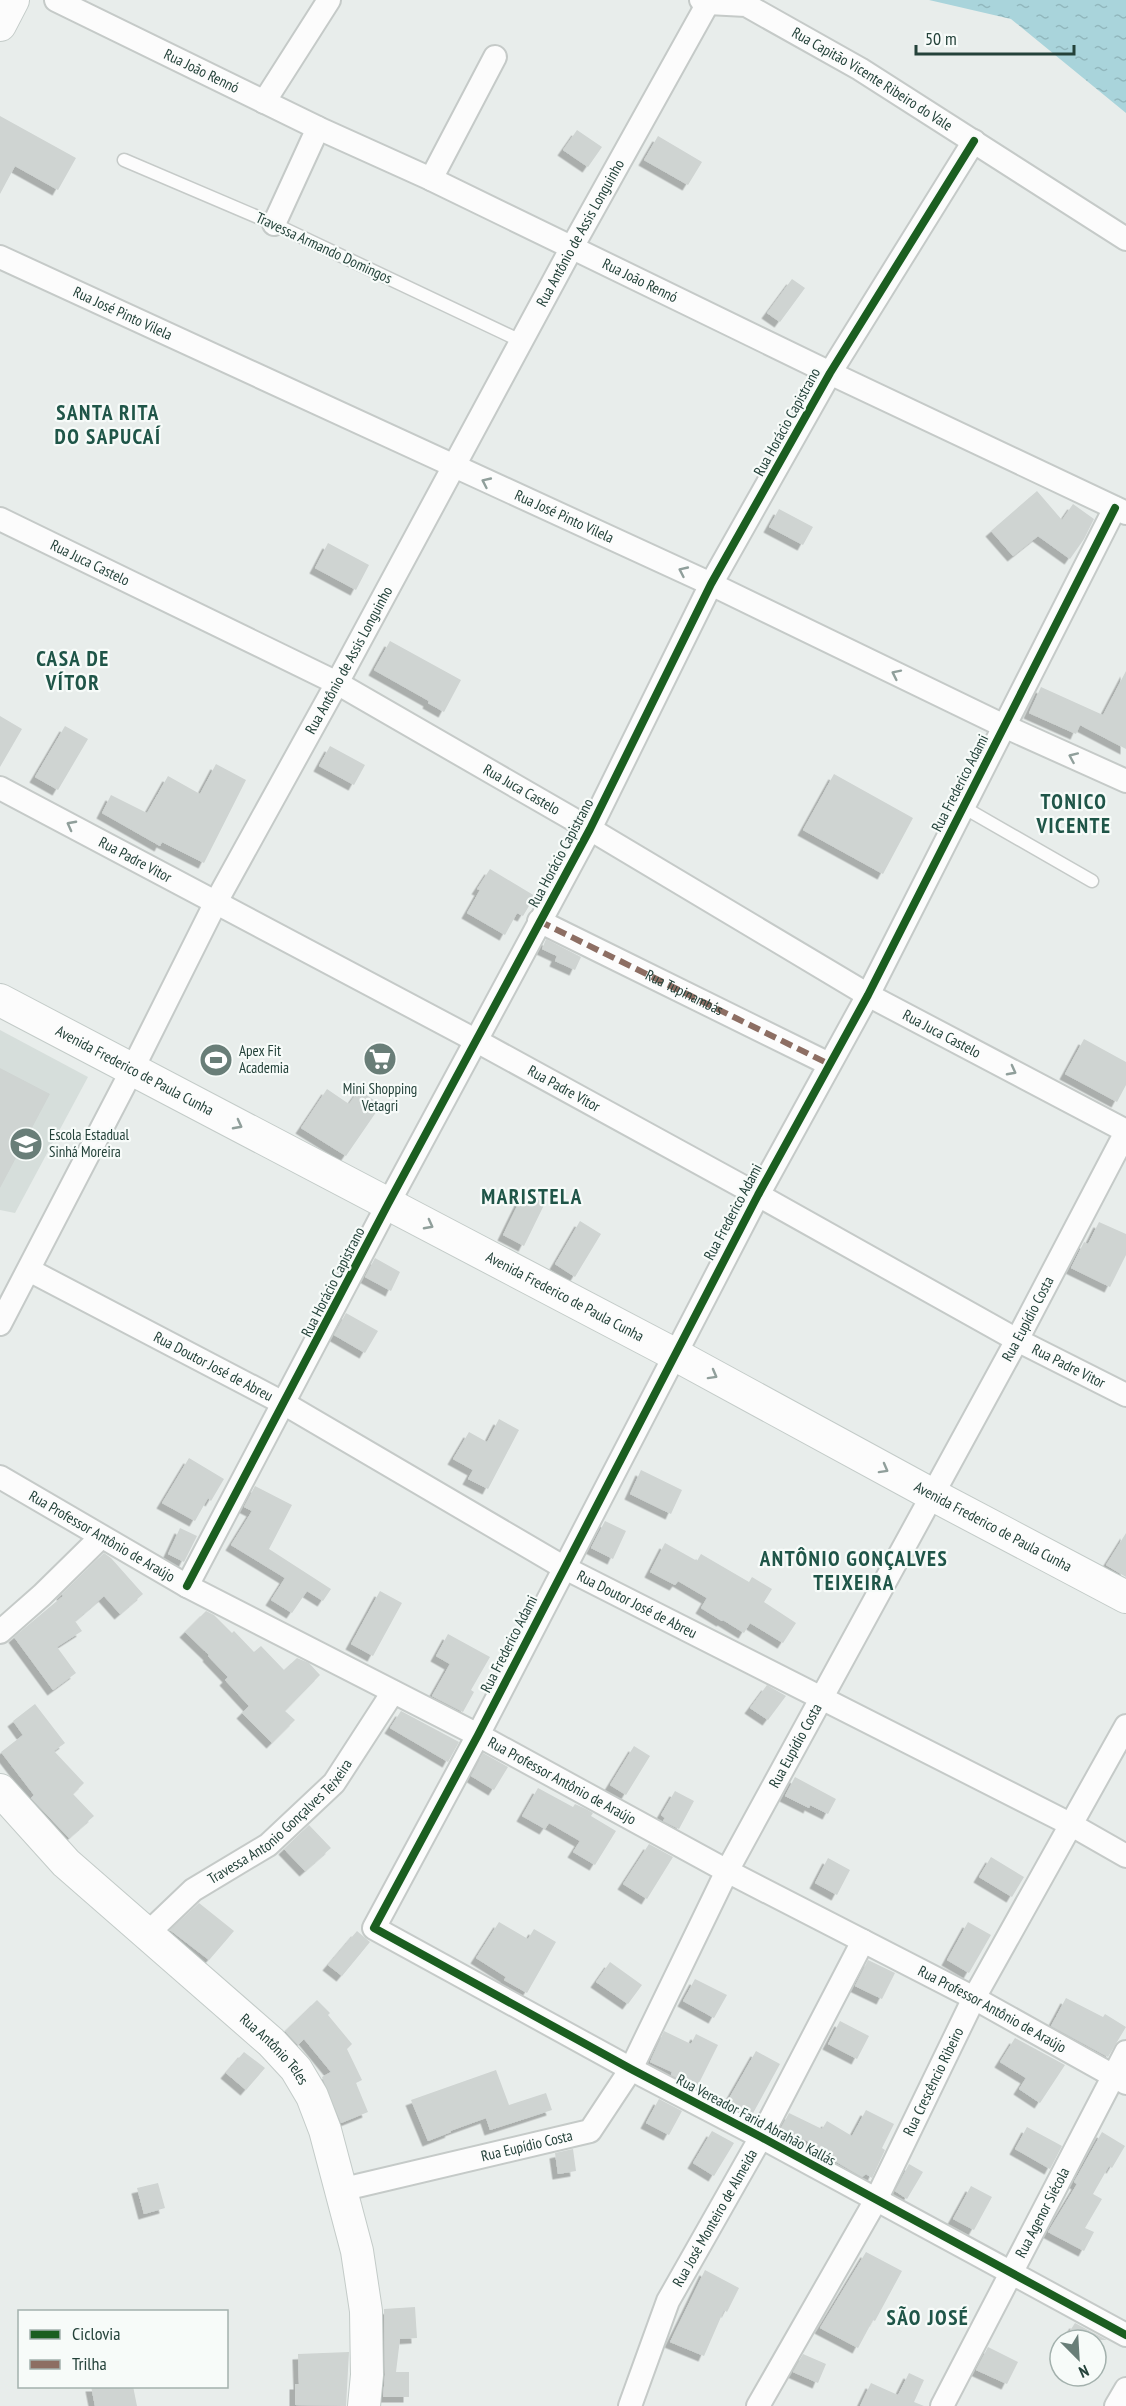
<svg xmlns="http://www.w3.org/2000/svg" width="1126" height="2406" font-family="'PT Sans Narrow',sans-serif">
<defs>
<pattern id="water-ripples" width="26" height="14" patternUnits="userSpaceOnUse" patternTransform="scale(1.5)"><rect width="26" height="14" fill="#a9d4db"/><path d="M2 4q2-2 4 0t4 0M15 11q2-2 4 0t4 0" fill="none" stroke="#91b7bd"/></pattern>
<filter id="shadow"><feDropShadow dx="-5.5" dy="5.5" stdDeviation="0" flood-color="#0004"/></filter>
</defs>
<rect width="100%" height="100%" fill="#e8edeb"/>
<!-- built -->
<path fill="#d6dedb" d="M0 1030 88 1077 15 1213 0 1210Z"/>
<!-- water -->
<path fill="url(#water-ripples)" d="M929 0H1126V113L1011 19Z"/>
<!-- building -->
<path fill="#cfd4d2" filter="url(#shadow)" d="M0 116 76 158 58 190 15 166 0 194Z
M577 130 602 147 588 167 563 150Z
M658 136 702 162 688 185 644 160Z
M792 279 805 288 780 322 767 313Z
M1037 491 1062 520 1073 504 1094 519 1084 539 1070 559 1038 536 1013 556 991 531Z
M779 509 813 527 803 545 769 527Z
M328 543 369 565 356 590 315 568Z
M390 641 461 680 444 712 428 703 429 701 374 670Z
M1126 671V749L1080 725 1076 734 1029 713 1041 687 1103 715Z
M0 716 22 729 0 767Z
M65 726 88 739 58 790 35 777Z
M330 746 365 765 354 785 319 766Z
M216 764 246 780 204 863 162 842 160 846 102 813 111 795 147 813 168 776 200 794Z
M834 774 913 818 883 874 803 830Z
M490 869 535 896 523 916 517 913 505 935 467 913 480 890 477 889Z
M546 939 581 957 575 970 555 961 557 956 542 949Z
M1084 1039 1126 1062V1085L1117 1102 1065 1074Z
M0 1068 50 1094 0 1188Z
M327 1089 349 1104 359 1090 381 1105 346 1156 301 1128Z
M524 1192 545 1203 524 1246 503 1235Z
M580 1221 601 1234 575 1277 555 1264Z
M1099 1222 1126 1234V1255L1110 1287 1071 1268 1084 1242 1088 1244Z
M375 1258 400 1272 391 1291 365 1277Z
M346 1313 378 1331 365 1353 334 1335Z
M499 1419 519 1430 488 1489 468 1479 473 1470 453 1459 469 1432 487 1442Z
M189 1458 224 1479 211 1501 208 1498 195 1521 162 1503Z
M641 1470 682 1490 671 1514 630 1494Z
M255 1486 292 1505 269 1549 331 1589 323 1601 307 1591 292 1613 271 1600 285 1578 231 1545 252 1511 244 1507Z
M605 1521 626 1531 613 1559 591 1548Z
M180 1528 197 1536 184 1562 168 1554Z
M1126 1533V1577L1106 1565Z
M665 1543 697 1561 701 1554 749 1582 752 1577 772 1589 764 1602 796 1623 783 1643 750 1623 744 1633 723 1620 722 1621 701 1608 707 1598 678 1581 675 1585 650 1572Z
M104 1553 111 1558 143 1594 120 1614 104 1596 75 1621 82 1631 57 1647 76 1673 53 1690 14 1637 63 1596 62 1594Z
M380 1591 402 1603 373 1656 351 1644Z
M206 1611 214 1615 232 1633 234 1631 254 1652 261 1646 284 1670 297 1658 309 1663 320 1675 285 1711 295 1720 272 1743 242 1713 249 1706 225 1680 228 1677 208 1656 209 1655 185 1632Z
M448 1634 490 1657 471 1690 474 1692 463 1712 432 1696 450 1664 436 1656Z
M767 1685 786 1696 768 1720 750 1708Z
M35 1704 65 1743 54 1751 84 1783 73 1794 94 1816 69 1838 31 1798 34 1795 1 1752 23 1735 13 1721Z
M401 1711 459 1742 448 1762 390 1728Z
M634 1746 650 1756 626 1795 610 1785Z
M483 1753 508 1767 494 1790 471 1776Z
M795 1777 836 1799 828 1814 810 1805 809 1808 785 1796Z
M538 1788 573 1807 575 1804 586 1809 593 1813 591 1816 616 1831 595 1865 573 1852 580 1841 549 1823 545 1829 522 1816Z
M675 1791 694 1801 679 1829 663 1821 665 1818 661 1815Z
M309 1825 331 1848 305 1871 284 1849Z
M649 1844 673 1857 647 1899 623 1884Z
M991 1857 1024 1877 1012 1897 979 1877Z
M828 1858 850 1870 837 1895 815 1883Z
M199 1903 234 1931 209 1960 170 1930Z
M499 1922 528 1939 534 1929 556 1942 527 1993 504 1980 506 1977 476 1958Z
M968 1922 991 1935 969 1973 947 1960Z
M357 1931 370 1942 342 1976 328 1965Z
M868 1960 895 1973 882 1999 855 1986Z
M610 1962 642 1985 628 2004 596 1982Z
M695 1979 727 1995 714 2018 683 2001Z
M1066 1998 1103 2017 1105 2014 1126 2027 1108 2057 1051 2026Z
M317 2000 330 2013 328 2015 352 2044 347 2049 362 2080 356 2083 368 2112 341 2123 322 2077 331 2072 304 2039 298 2045 285 2031Z
M840 2021 869 2036 857 2059 828 2044Z
M664 2031 691 2044 696 2034 718 2045 698 2085 695 2084 694 2087 671 2075 672 2072 650 2062Z
M1015 2038 1065 2065 1040 2103 1019 2089 1026 2078 1000 2062Z
M756 2051 780 2064 752 2115 727 2102Z
M244 2052 265 2068 246 2090 226 2073Z
M496 2070 509 2105 546 2093 552 2110 490 2130 486 2118 450 2131 451 2132 428 2141 411 2100Z
M659 2099 682 2111 669 2135 646 2123Z
M866 2110 894 2124 882 2148 885 2150 872 2178 866 2174 862 2177 811 2147 813 2144 781 2128 789 2113 822 2129 827 2121 852 2136Z
M1027 2127 1062 2146 1050 2169 1015 2149Z
M712 2131 734 2143 714 2176 693 2163Z
M1102 2132 1125 2146 1112 2168 1109 2166 1093 2194 1102 2199 1085 2228 1094 2232 1084 2251 1048 2232 1077 2184 1074 2182Z
M573 2149 576 2171 558 2174 555 2153Z
M909 2164 923 2172 907 2199 895 2191Z
M158 2183 165 2208 144 2214 137 2188Z
M971 2186 992 2197 974 2230 953 2219Z
M866 2252 902 2271 875 2321 873 2320 858 2348 820 2328Z
M705 2270 739 2288 727 2312 724 2310 704 2356 670 2342Z
M415 2307 417 2338 400 2339 396 2372H409V2397H383L385 2375 384 2309Z
M1075 2323 1107 2340H1064Z
M988 2347 1018 2362 1007 2384 976 2370Z
M349 2352 346 2406 295 2405V2384H299L298 2354Z
M803 2354 826 2364 818 2383 793 2372Z
M909 2373 924 2380 914 2402 924 2406H860L871 2383 898 2395Z
M91 2386H133L137 2406H95Z"/>
<g fill="none" stroke-linecap="round" stroke-linejoin="round">
<!-- service casing -->
<g stroke="#c5cac8" stroke-width="15">
<path id="service" d="M124 160 274 224 521 341
M963 807 1092 881"/>
</g>
<!-- minor casing -->
<g stroke="#c5cac8" stroke-width="26">
<g id="minor">
<path id="s1" d="M56 0 318 128 431 179 830 373 1126 513"/>
<path id="s2" d="M701 0 708 3 746 5 860 69 1126 239"/>
<path d="M264 102 329 0"/>
<path d="M431 179 495 57"/>
<path d="M274 224 318 128"/>
<path id="s3" d="M0 257 711 584 1004 726 1126 781"/>
<path d="M1115 508 868 995 758 1195 478 1735 374 1928 631 2069 761 2137 1126 2335"/>
<path id="s4" d="M0 519 337 683 590 829 868 995 1126 1131"/>
<path id="s5" d="M0 788 475 1040 758 1195 1017 1340 1126 1395"/>
<path id="s6" d="M539 921 829 1064"/>
<path id="s7" d="M29 1270 285 1404 563 1567 1070 1824 1126 1856"/>
<path id="s8" d="M0 1324 132 1070 216 902 337 683 571 249 708 3"/>
<path id="s9" d="M0 1477 187 1586 478 1735 727 1871 974 1998 1126 2083"/>
<path d="M187 1586 388 1204 590 829 711 584 830 373 974 141"/>
<path d="M0 1632 42 1595 101 1537"/>
<path id="s10" d="M148 1933 193 1890 268 1845 334 1783 393 1692"/>
<path id="s11" d="M340 2190 590 2131 631 2069 727 1871 1017 1340 1126 1132"/>
<path id="s12" d="M630 2406 668 2301 761 2137 863 1941"/>
<path id="s13" d="M758 2406 876 2200 974 1998 1126 1726"/>
<path id="s14" d="M942 2406 1126 2052"/>
<path d="M1116 2406 1126 2389"/>
</g>
</g>
<!-- secondary casing -->
<g stroke="#c3cbc8" stroke-width="34">
<g id="secondary">
<path d="M0 25 13 0"/>
<path id="s15" d="M0 1000 674 1354 931 1494 1126 1597"/>
<path id="s16" d="M0 1790 66 1863 271 2042 296 2069 312 2096 325 2130 357 2251 366 2311 367 2375 364 2406"/>
</g>
</g>
<!-- service -->
<use href="#service" stroke="#fcfcfc" stroke-width="12"/>
<!-- minor -->
<use href="#minor" stroke="#fcfcfc" stroke-width="22"/>
<!-- secondary -->
<use href="#secondary" stroke="#fcfcfc" stroke-width="32"/>
<!-- quiet -->
<path stroke="#8d6e63" stroke-width="6" stroke-dasharray="12 6" stroke-linecap="butt" d="M539 921 829 1064"/>
<!-- cycleway casing -->
<g stroke="#f7fbf9" stroke-width="11">
<path id="cycleway" d="M1115 508 868 995 758 1195 478 1735 374 1928 631 2069 761 2137 1126 2335
M187 1586 388 1204 590 829 711 584 830 373 974 141"/>
</g>
<!-- cycleway -->
<use href="#cycleway" stroke="#1b5e20" stroke-width="8"/>
</g>
<!-- one-way arrows -->
<defs><path id="oneway-chevron" d="M-2-3.5L2.5 0L-2 3.5" fill="none" stroke-width="1.6" stroke-linecap="round" stroke-linejoin="round" transform="scale(1.5)"/></defs>
<g stroke="#909f9b">
<use href="#oneway-chevron" transform="translate(486 482) rotate(-155)"/>
<use href="#oneway-chevron" transform="translate(683 571) rotate(-155)"/>
<use href="#oneway-chevron" transform="translate(896 674) rotate(-154)"/>
<use href="#oneway-chevron" transform="translate(1073 757) rotate(-156)"/>
<use href="#oneway-chevron" transform="translate(71 825) rotate(-152)"/>
<use href="#oneway-chevron" transform="translate(1012 1071) rotate(28)"/>
<use href="#oneway-chevron" transform="translate(238 1125) rotate(28)"/>
<use href="#oneway-chevron" transform="translate(429 1225) rotate(28)"/>
<use href="#oneway-chevron" transform="translate(713 1375) rotate(29)"/>
<use href="#oneway-chevron" transform="translate(884 1469) rotate(29)"/>
</g>
<!-- icons -->
<defs>
<g id="supermarket-disc" transform="scale(1.725)"><circle r="9.5" fill="#697e78" stroke="#f7fbf9"/><path d="M-6-5.5h2.5l.6 2H6L4.5 2H-2.5L-4.4-4H-6ZM-1.5 3.2a1.3 1.3 0 1 0 .1 0ZM3 3.2a1.3 1.3 0 1 0 .1 0Z" fill="#fff"/></g>
<g id="stadium-disc" transform="scale(1.725)"><circle r="9.5" fill="#697e78" stroke="#f7fbf9"/><path d="M0-5a6.5 5 0 1 0 0 10a6.5 5 0 1 0 0-10ZM-3.5-1.8h7v3.6h-7Z" fill="#fff"/></g>
<g id="school-disc" transform="scale(1.725)"><circle r="9.5" fill="#697e78" stroke="#f7fbf9"/><path d="M0-5L7-2L0 1L-7-2ZM-4 1L0 2.5L4 1V4Q0 6-4 4Z" fill="#fff"/></g>
</defs>
<g fill-rule="evenodd">
<use href="#supermarket-disc" x="380" y="1059"/>
<use href="#stadium-disc" x="216" y="1060"/>
<use href="#school-disc" x="26" y="1144"/>
</g>
<g text-anchor="middle" stroke-width="4.5" stroke-linejoin="round" paint-order="stroke">
<!-- street labels -->
<g font-size="15" fill="#24423a" stroke="#f7fbf9">
<text dy="5" stroke="none"><textPath href="#s1" startOffset="162">Rua João Rennó</textPath></text>
<text dy="5" stroke="none"><textPath href="#s2" startOffset="192">Rua Capitão Vicente Ribeiro do Vale</textPath></text>
<text dy="5" stroke="none"><textPath href="#s8" startOffset="1236">Rua Antônio de Assis Longuinho</textPath></text>
<text transform="translate(324 248) rotate(25)" y="5">Travessa Armando Domingos</text>
<text dy="5" stroke="none"><textPath href="#s1" startOffset="648">Rua João Rennó</textPath></text>
<text dy="5" stroke="none"><textPath href="#s3" startOffset="135">Rua José Pinto Vilela</textPath></text>
<text transform="translate(787 422) rotate(-61)" y="5">Rua Horácio Capistrano</text>
<text dy="5" stroke="none"><textPath href="#s3" startOffset="621">Rua José Pinto Vilela</textPath></text>
<text dy="5" stroke="none"><textPath href="#s4" startOffset="100">Rua Juca Castelo</textPath></text>
<text dy="5" stroke="none"><textPath href="#s8" startOffset="750">Rua Antônio de Assis Longuinho</textPath></text>
<text transform="translate(960 783) rotate(-63)" y="5">Rua Frederico Adami</text>
<text dy="5" stroke="none"><textPath href="#s4" startOffset="588">Rua Juca Castelo</textPath></text>
<text transform="translate(561 853) rotate(-62)" y="5">Rua Horácio Capistrano</text>
<text dy="5" stroke="none"><textPath href="#s5" startOffset="153">Rua Padre Vitor</textPath></text>
<text dy="5" stroke="none"><textPath href="#s6" startOffset="162">Rua Tupinambás</textPath></text>
<text dy="5" stroke="none"><textPath href="#s4" startOffset="1074">Rua Juca Castelo</textPath></text>
<text dy="5" stroke="none"><textPath href="#s15" startOffset="152">Avenida Frederico de Paula Cunha</textPath></text>
<text dy="5" stroke="none"><textPath href="#s5" startOffset="639">Rua Padre Vitor</textPath></text>
<text transform="translate(733 1212) rotate(-62)" y="5">Rua Frederico Adami</text>
<text transform="translate(333 1282) rotate(-63)" y="5">Rua Horácio Capistrano</text>
<text dy="5" stroke="none"><textPath href="#s15" startOffset="638">Avenida Frederico de Paula Cunha</textPath></text>
<text dy="5" stroke="none"><textPath href="#s11" startOffset="1180">Rua Eupídio Costa</textPath></text>
<text dy="5" stroke="none"><textPath href="#s5" startOffset="1215">Rua Padre Vitor</textPath></text>
<text dy="5" stroke="none"><textPath href="#s7" startOffset="208">Rua Doutor José de Abreu</textPath></text>
<text dy="5" stroke="none"><textPath href="#s15" startOffset="1124">Avenida Frederico de Paula Cunha</textPath></text>
<text dy="5" stroke="none"><textPath href="#s9" startOffset="118">Rua Professor Antônio de Araújo</textPath></text>
<text dy="5" stroke="none"><textPath href="#s7" startOffset="694">Rua Doutor José de Abreu</textPath></text>
<text transform="translate(509 1644) rotate(-63)" y="5">Rua Frederico Adami</text>
<text dy="5" stroke="none"><textPath href="#s11" startOffset="694">Rua Eupídio Costa</textPath></text>
<text dy="5" stroke="none"><textPath href="#s9" startOffset="639">Rua Professor Antônio de Araújo</textPath></text>
<text dy="5" stroke="none"><textPath href="#s10" startOffset="174">Travessa Antonio Gonçalves Teixeira</textPath></text>
<text dy="5" stroke="none"><textPath href="#s9" startOffset="1126">Rua Professor Antônio de Araújo</textPath></text>
<text dy="5" stroke="none"><textPath href="#s16" startOffset="378">Rua Antônio Teles</textPath></text>
<text dy="5" stroke="none"><textPath href="#s13" startOffset="369">Rua Crescêncio Ribeiro</textPath></text>
<text transform="translate(756 2120) rotate(28)" y="5">Rua Vereador Farid Abrahão Kallás</text>
<text dy="5" stroke="none"><textPath href="#s11" startOffset="192">Rua Eupídio Costa</textPath></text>
<text dy="5" stroke="none"><textPath href="#s14" startOffset="218">Rua Agenor Siécola</textPath></text>
<text dy="5" stroke="none"><textPath href="#s12" startOffset="207">Rua José Monteiro de Almeida</textPath></text>
</g>
<!-- poi labels -->
<g font-size="15" fill="#24423a" stroke="#f7fbf9" text-anchor="start">
<text x="239" y="1056">Apex Fit<tspan x="239" dy="17">Academia</tspan></text>
<text x="380" y="1094" text-anchor="middle">Mini Shopping<tspan x="380" dy="17">Vetagri</tspan></text>
<text x="49" y="1140">Escola Estadual<tspan x="49" dy="17">Sinhá Moreira</tspan></text>
</g>
<!-- district labels -->
<g font-size="21" font-weight="bold" letter-spacing="1.5" fill="#1f5548" stroke="#f7fbf9">
<text x="108" y="420">SANTA RITA<tspan x="108" dy="24">DO SAPUCAÍ</tspan></text>
<text x="73" y="666">CASA DE<tspan x="73" dy="24">VÍTOR</tspan></text>
<text x="1074" y="809">TONICO<tspan x="1074" dy="24">VICENTE</tspan></text>
<text x="532" y="1204">MARISTELA</text>
<text x="854" y="1566">ANTÔNIO GONÇALVES<tspan x="854" dy="24">TEIXEIRA</tspan></text>
<text x="928" y="2325">SÃO JOSÉ</text>
</g>
</g>
<!-- legend -->
<rect x="18" y="2310" width="210" height="78" fill="#f7fbf9" stroke="#a3b1ad" stroke-width="1.5"/>
<rect x="30" y="2330" width="30" height="9" fill="#1b5e20" stroke="#a3b1ad" stroke-width="1.5"/>
<text x="72" y="2340" font-size="18" fill="#24423a">Ciclovia</text>
<rect x="30" y="2360" width="30" height="9" fill="#8d6e63" stroke="#a3b1ad" stroke-width="1.5"/>
<text x="72" y="2370" font-size="18" fill="#24423a">Trilha</text>
<!-- north arrow -->
<g transform="translate(1078 2358) rotate(156)"><circle r="28" fill="#f7fbf9" stroke="#a3b1ad" stroke-width="1.5"/>
<path d="M0-4.5L10 22L0 15L-10 22Z" fill="#697e78"/>
<text y="-9" font-size="16" font-weight="bold" text-anchor="middle" fill="#24423a">N</text>
</g>
<!-- scale -->
<path d="M916 45v9h158v-9" fill="none" stroke="#24423a" stroke-width="3"/>
<text x="925" y="45" font-size="18" fill="#24423a" stroke="#f7fbf9" stroke-width="4.5" paint-order="stroke">50 m</text>
</svg>
